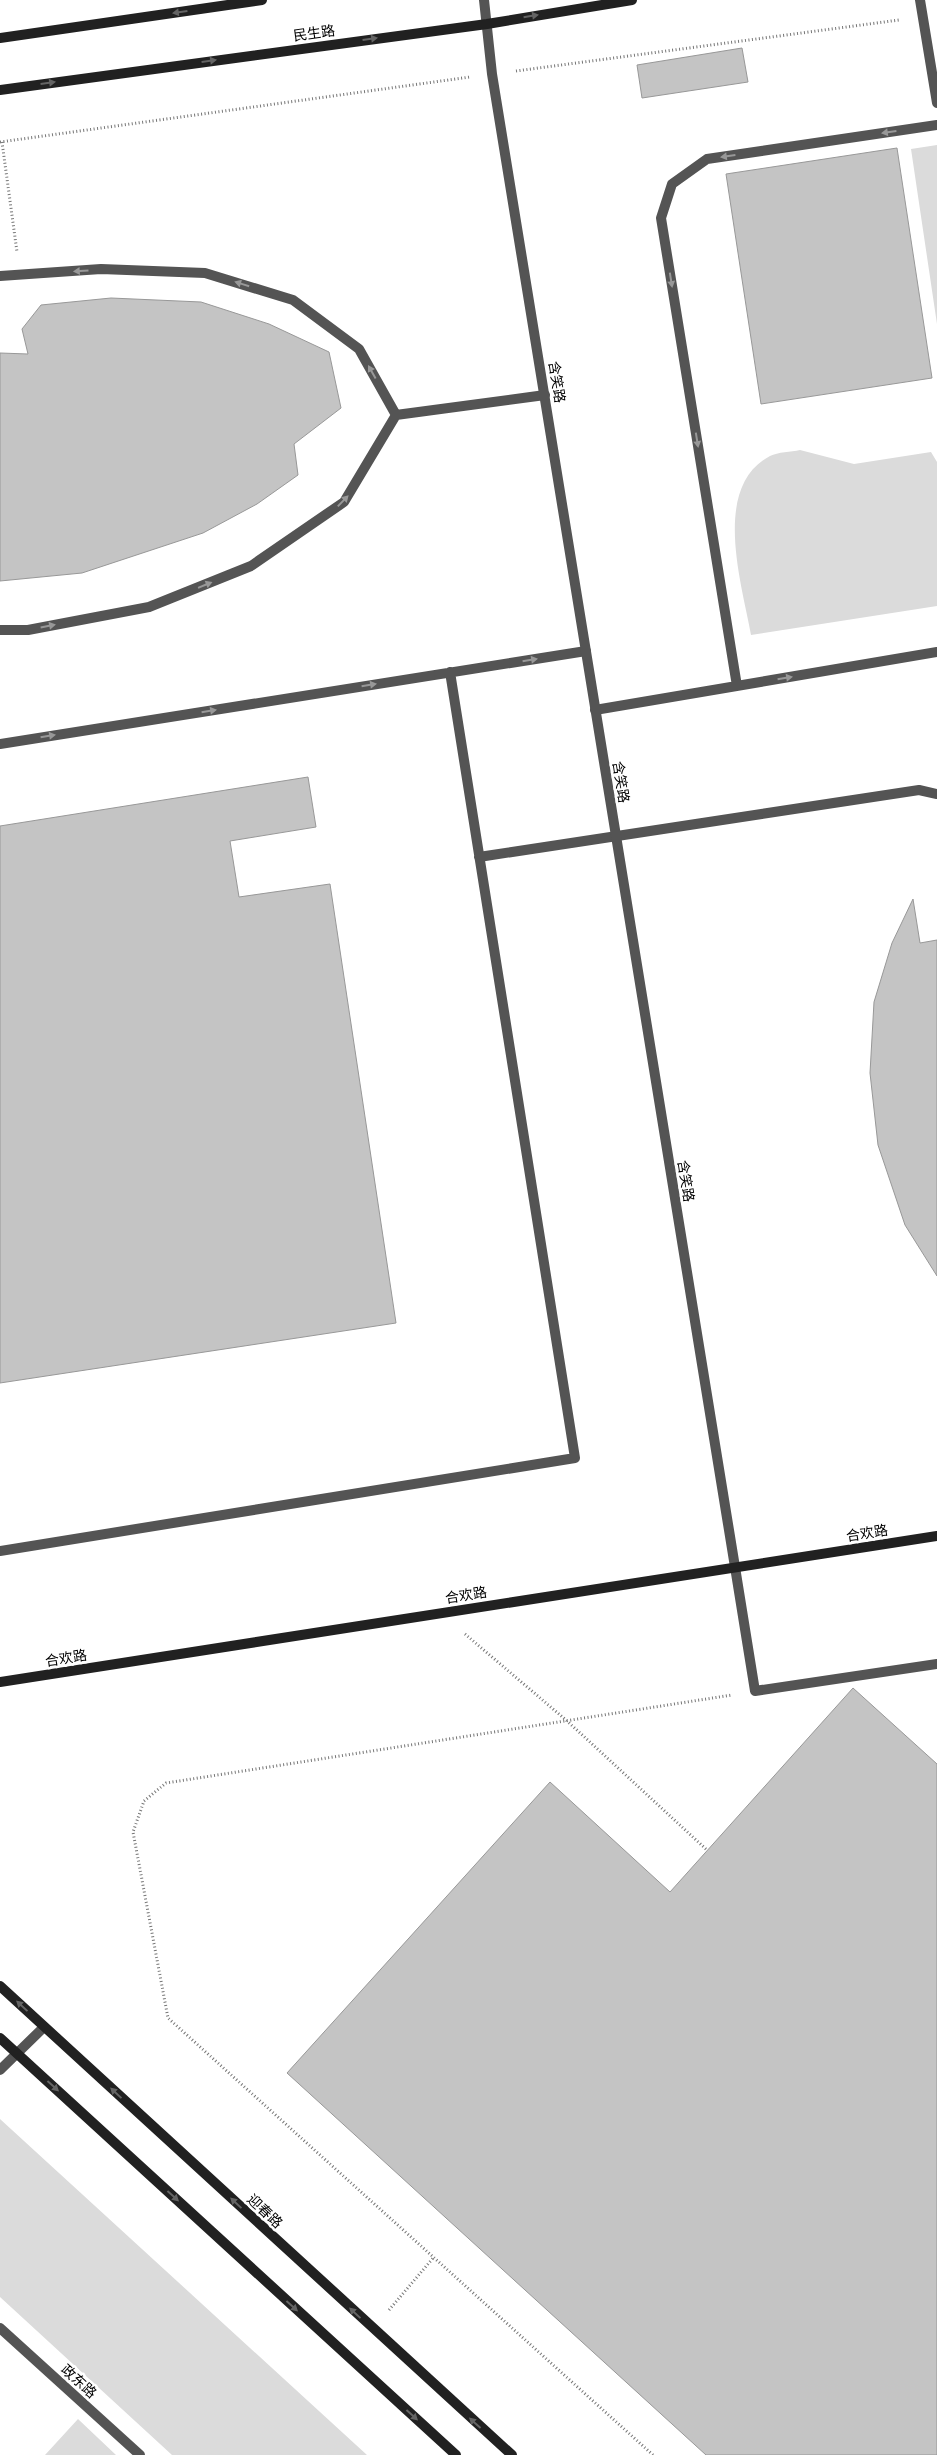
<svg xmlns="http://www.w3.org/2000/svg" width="937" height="2455" font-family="Cabin,'Noto Sans SC',sans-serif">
<rect width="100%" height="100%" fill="#fff"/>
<!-- green -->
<path fill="#dbdbdb" d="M937 145V324L911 149Z
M800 450 854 464 931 452 937 462V606L751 635C742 584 711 487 770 456 778 452 791 452 800 450Z
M0 2119 367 2455H172L0 2297Z
M78 2419 116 2455H45Z"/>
<!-- building -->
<path fill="#c4c4c4" stroke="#989898" d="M742 48 748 82 642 98 637 65Z
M897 148 932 378 761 404 726 174Z
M111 298 201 302 269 324 329 352 341 408 294 444 298 475 257 504 203 533 82 573 0 581V353L28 354 22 329 41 305Z
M308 777 316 827 230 841 239 897 330 884 396 1323 0 1383V826Z
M913 899 920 943 937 940V1276L905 1225 878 1145 870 1073 874 1002 892 943Z
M853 1688 937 1764V2455H706L287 2073 550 1782 670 1892Z"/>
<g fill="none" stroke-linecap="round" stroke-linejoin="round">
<!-- path -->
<path stroke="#767676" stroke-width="3" stroke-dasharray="1 2.5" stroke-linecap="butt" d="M516 71 899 20
M0 142 470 77
M2 142 17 252
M465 1634 566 1720 707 1850
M389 2310 434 2257
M653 2455 168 2018 133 1832 144 1801 166 1783 732 1695"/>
<!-- lane -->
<path stroke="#545454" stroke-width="10" d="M920 0 937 103
M0 276 101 269 205 273 293 300 359 349 396 415
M396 415 545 395
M0 630H28L149 607 251 566 344 502 396 415
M737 686 661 218 672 184 707 159 937 125
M595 710 937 652
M0 744 586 651
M479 857 919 790 937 794
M0 1551 575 1458 450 672
M735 1567 755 1691 937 1664"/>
<!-- street -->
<path stroke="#545454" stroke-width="10" d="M484 0 492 74 735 1567
M0 2070 44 2027
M0 2328 140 2455"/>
<!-- secondary -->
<path stroke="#212121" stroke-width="10" d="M0 38 262 0
M0 90 487 24 632 0
M0 1682 937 1536
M0 1986 512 2455
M0 2038 456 2455"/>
</g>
<!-- one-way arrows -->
<defs><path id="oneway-solid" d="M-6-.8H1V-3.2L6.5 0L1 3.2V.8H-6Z" transform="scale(1.25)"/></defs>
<g fill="#646464">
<use href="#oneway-solid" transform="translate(180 12) rotate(172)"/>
<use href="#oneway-solid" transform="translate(531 16) rotate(-9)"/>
<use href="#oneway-solid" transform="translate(370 39) rotate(-8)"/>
<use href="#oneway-solid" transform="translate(209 61) rotate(-8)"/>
<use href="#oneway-solid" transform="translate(48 83) rotate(-8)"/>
<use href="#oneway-solid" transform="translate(22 2006) rotate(-137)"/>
<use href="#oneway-solid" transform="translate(53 2086) rotate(42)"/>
<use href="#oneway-solid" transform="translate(116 2093) rotate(-137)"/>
<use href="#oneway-solid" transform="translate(173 2196) rotate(42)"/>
<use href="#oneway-solid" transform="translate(236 2203) rotate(-137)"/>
<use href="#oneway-solid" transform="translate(292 2306) rotate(42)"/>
<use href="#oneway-solid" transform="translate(355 2313) rotate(-137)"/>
<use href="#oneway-solid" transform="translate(412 2415) rotate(42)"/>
<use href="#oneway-solid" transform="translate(475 2423) rotate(-138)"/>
</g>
<g fill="#989898">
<use href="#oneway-solid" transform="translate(889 132) rotate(172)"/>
<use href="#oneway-solid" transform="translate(728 156) rotate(172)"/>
<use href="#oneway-solid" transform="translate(81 271) rotate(176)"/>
<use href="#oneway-solid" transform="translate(671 280) rotate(81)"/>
<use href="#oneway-solid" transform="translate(242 284) rotate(-163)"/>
<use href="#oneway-solid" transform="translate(372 372) rotate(-119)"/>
<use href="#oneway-solid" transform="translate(697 440) rotate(81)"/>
<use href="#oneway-solid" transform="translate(343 501) rotate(-46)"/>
<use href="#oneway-solid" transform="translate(205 585) rotate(-22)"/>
<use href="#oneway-solid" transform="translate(48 626) rotate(-11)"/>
<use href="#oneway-solid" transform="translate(530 660) rotate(-9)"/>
<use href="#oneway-solid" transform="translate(785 678) rotate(-9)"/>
<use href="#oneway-solid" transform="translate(369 685) rotate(-9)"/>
<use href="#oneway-solid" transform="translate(209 711) rotate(-9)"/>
<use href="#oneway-solid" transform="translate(48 736) rotate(-9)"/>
</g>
<g text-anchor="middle" stroke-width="5" stroke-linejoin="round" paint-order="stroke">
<!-- street labels -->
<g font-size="14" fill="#000" stroke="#fff">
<text transform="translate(314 33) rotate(-8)" y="5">民生路</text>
<text transform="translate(557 382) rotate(81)" y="5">含笑路</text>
<text transform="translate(621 782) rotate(81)" y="5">含笑路</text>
<text transform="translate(686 1181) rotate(81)" y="5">含笑路</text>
<text transform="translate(867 1533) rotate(-9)" y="5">合欢路</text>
<text transform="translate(466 1595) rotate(-9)" y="5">合欢路</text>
<text transform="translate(66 1658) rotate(-9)" y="5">合欢路</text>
<text transform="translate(265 2211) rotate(43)" y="5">迎春路</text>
<text transform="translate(79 2381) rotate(42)" y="5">政东路</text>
</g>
</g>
</svg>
